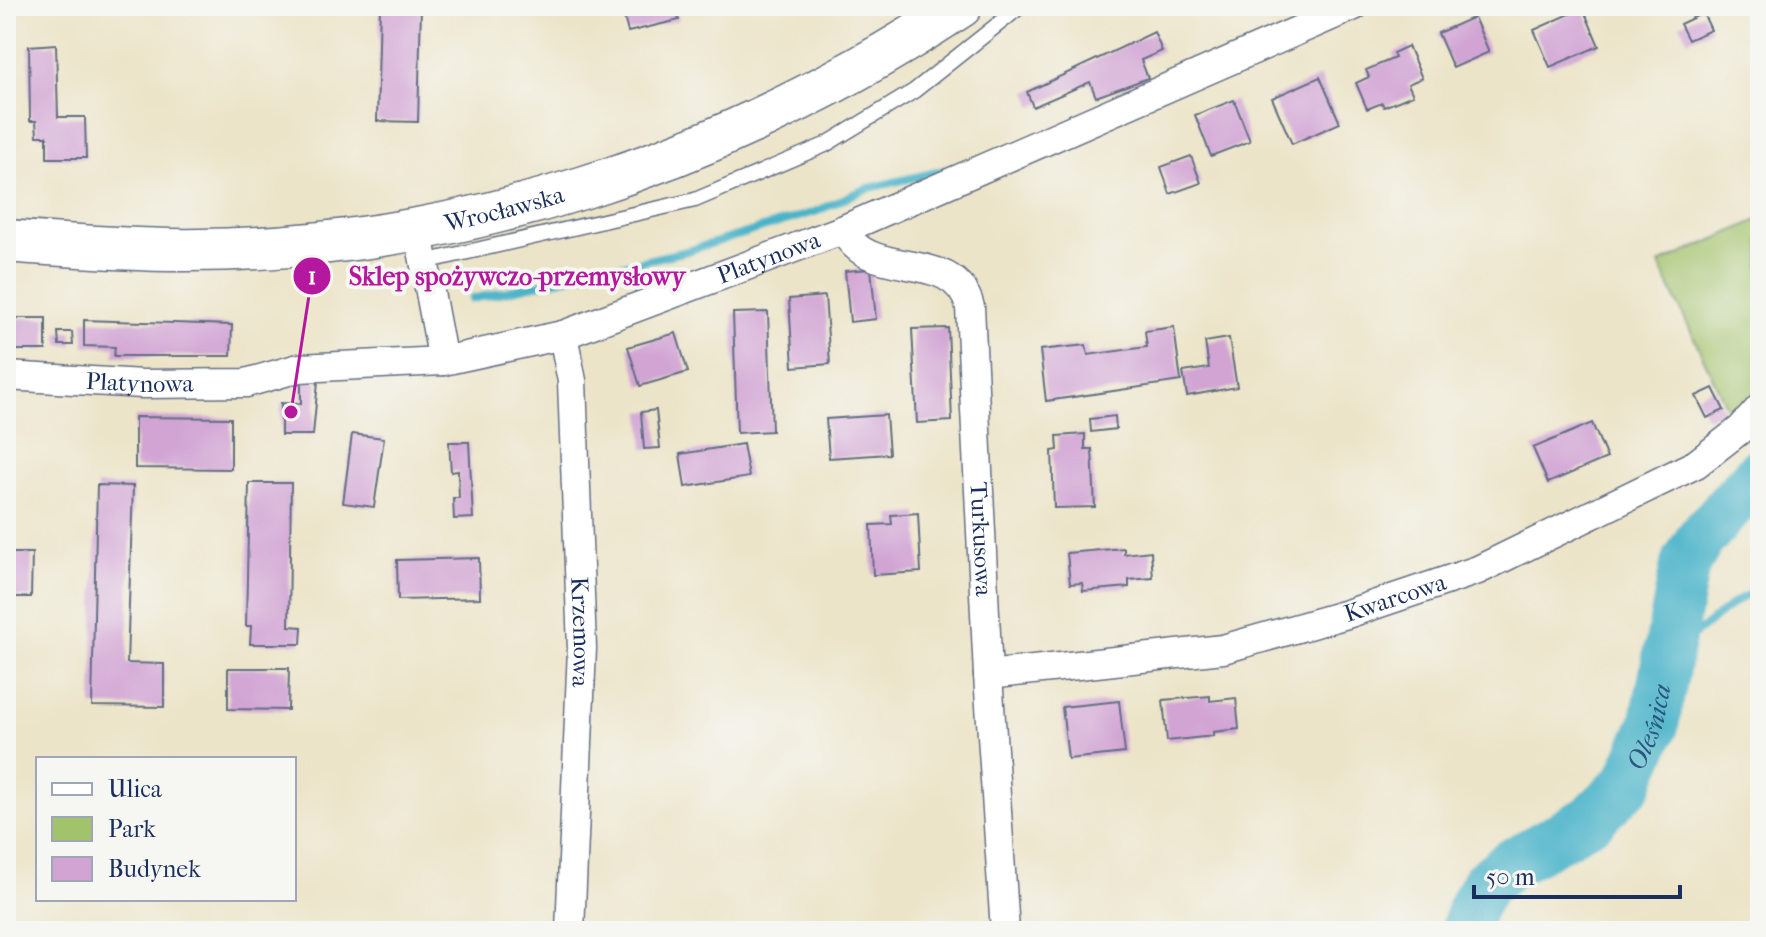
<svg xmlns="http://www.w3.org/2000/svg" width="1766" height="937" font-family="'IM FELL French Canon',serif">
<rect width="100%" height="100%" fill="#f6f6f2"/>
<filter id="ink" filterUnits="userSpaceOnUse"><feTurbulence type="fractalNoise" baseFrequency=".0125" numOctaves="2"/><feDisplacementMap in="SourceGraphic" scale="16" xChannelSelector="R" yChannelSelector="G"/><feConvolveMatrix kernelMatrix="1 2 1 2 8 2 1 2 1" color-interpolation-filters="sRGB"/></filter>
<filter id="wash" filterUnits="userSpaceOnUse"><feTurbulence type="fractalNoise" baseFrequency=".006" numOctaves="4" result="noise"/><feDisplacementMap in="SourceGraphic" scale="32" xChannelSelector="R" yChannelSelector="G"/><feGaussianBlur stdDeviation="1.8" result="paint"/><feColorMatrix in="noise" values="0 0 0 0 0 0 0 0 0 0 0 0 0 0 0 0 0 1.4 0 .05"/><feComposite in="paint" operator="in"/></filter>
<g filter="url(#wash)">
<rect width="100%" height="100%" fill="#ece4c8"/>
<!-- green -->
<path fill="#a2c26b" stroke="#5e7864" stroke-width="2" d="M1760 219V390L1732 418 1659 264Z"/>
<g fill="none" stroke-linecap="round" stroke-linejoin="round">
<!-- stream -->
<path stroke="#4ab3c9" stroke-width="8" d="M472 299 687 251 815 212 865 189 953 168
M1665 658 1735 602 1760 588"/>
<!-- river -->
<path stroke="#4ab3c9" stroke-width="50" id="s1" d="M1465 931 1471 910 1485 884 1510 864 1591 819 1628 783 1654 725 1685 565 1700 539 1760 472"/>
</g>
<g id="blocks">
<!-- building -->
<path fill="#d1a4d4" d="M380 6H421L418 122 377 121Z
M621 6H675L679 20 628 32Z
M1583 8 1599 46 1550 67 1534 30Z
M1703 13 1711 30 1688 40 1680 24Z
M1474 17 1489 52 1453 68 1438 33Z
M1154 32 1162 51 1141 60 1148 78 1096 97 1090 82 1033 107 1027 92Z
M56 44 58 117H85L86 158H47V136H37L36 121H30L29 46Z
M1408 46 1422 78 1408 84 1413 95 1384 107 1382 103 1367 109 1356 83 1369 77 1366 70 1395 58 1393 53Z
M1320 77 1340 123 1292 144 1272 98Z
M1234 100 1250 141 1211 156 1195 115Z
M1191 156 1201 183 1170 194 1161 167Z
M871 269 876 319 850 322 845 271Z
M825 296 830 364 793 367 789 299Z
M768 312 772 431 737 433 733 313Z
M6 318H46V350H6Z
M84 320 232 325 231 356H114L115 347 84 346Z
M1174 327 1181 381 1046 401 1040 350 1086 345 1088 355 1147 347 1145 331Z
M948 328 952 421 917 423 912 329Z
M58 332H72L73 345H59Z
M676 333 688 372 640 386 628 347Z
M1229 338 1237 387 1187 396 1183 372 1209 368 1205 342Z
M301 380 318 381 313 435H281V403L301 404Z
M1713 388 1724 410 1707 418 1696 396Z
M656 410 660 448 644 449 641 412Z
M886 415 889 454 829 458 826 419Z
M1115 416 1116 429 1091 432 1090 419Z
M135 417 231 418V469L135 468Z
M1592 423 1607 458 1548 483 1533 448Z
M352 434 384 438 374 507 343 503Z
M1085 434V449H1092L1095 507 1054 508 1052 451 1058 450 1057 436Z
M449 442H469L473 518 454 519 453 498H459L458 471 451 472Z
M743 444 749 477 685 487 680 454Z
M249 483H291L289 626 302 627 301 644H250L251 626H246Z
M97 485 133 486 127 663 164 664V707L92 706Z
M918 513 921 572 873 575 871 525 892 524 891 515Z
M1124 548V554L1151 551 1153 578 1129 580V587L1083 591 1082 583 1070 584 1067 553Z
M6 553H32L31 597H6Z
M479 558 480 598 398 600 397 560Z
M228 668H289L288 710 228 709Z
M1210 696V701L1236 698 1239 729 1213 732V736L1167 741 1163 700Z
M1119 701 1125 753 1068 759 1062 707Z"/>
</g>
</g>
<g filter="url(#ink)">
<use href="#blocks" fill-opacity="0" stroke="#646e83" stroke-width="2"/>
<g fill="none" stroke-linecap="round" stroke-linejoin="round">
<!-- service casing -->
<g stroke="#646e83" stroke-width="17">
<path id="service" d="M424 262 695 200 825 145 914 91 1021 6"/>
</g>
<!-- minor casing -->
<g stroke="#646e83" stroke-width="31">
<g id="minor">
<path d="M418 229 443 361"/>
<path id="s2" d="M842 230C850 240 857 250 870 255 905 271 958 260 970 307L988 675 1005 931"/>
<path id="s3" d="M563 335 572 381 582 648 570 931"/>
<path id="s4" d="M6 376 143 384 246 383 299 368 443 361 563 335 842 230 1354 6"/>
<path id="s5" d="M988 675 1223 649 1347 614 1478 570 1696 464 1741 429 1760 408"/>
</g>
</g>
<!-- secondary casing -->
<g stroke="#646e83" stroke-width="45">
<g id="secondary">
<path id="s6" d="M6 241C60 245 115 249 169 250 452 254 726 161 961 6"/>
</g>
</g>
<!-- service -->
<use href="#service" stroke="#fff" stroke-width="14"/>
<!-- minor -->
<use href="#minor" stroke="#fff" stroke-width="28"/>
<!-- secondary -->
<use href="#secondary" stroke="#fff" stroke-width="42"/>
</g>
</g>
<g text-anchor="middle" stroke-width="8" stroke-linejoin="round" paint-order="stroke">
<!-- street labels -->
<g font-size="24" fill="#1b2f5e" stroke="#f6f6f2">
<text dy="8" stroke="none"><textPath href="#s6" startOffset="502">Wrocławska</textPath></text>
<text dy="8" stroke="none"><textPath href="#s4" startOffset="782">Platynowa</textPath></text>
<text dy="8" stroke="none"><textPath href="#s4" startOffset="134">Platynowa</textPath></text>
<text dy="8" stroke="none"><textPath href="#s2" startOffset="390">Turkusowa</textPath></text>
<text dy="8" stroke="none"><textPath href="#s5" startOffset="416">Kwarcowa</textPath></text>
<text dy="8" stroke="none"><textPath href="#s3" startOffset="298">Krzemowa</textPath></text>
</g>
<!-- water labels -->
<g font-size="26" font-style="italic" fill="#29577e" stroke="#f6f6f2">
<text dy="9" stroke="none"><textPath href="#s1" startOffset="288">Oleśnica</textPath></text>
</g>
</g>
<!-- callouts -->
<path fill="none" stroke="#b5179e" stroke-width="3" d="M291 412L312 276"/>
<g fill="#b5179e" stroke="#f6f6f2" stroke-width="3">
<circle cx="291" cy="412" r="8"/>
<circle cx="312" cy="276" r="20"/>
</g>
<g font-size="24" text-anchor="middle" font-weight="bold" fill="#fff">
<text x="312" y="284">1</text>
</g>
<g font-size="26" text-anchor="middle" font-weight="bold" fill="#b5179e" stroke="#f6f6f2" stroke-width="8" stroke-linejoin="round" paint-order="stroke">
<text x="517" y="285">Sklep spożywczo-przemysłowy</text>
</g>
<!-- margin -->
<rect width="1766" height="937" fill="none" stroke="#f6f6f2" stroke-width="32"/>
<!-- legend -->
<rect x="36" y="757" width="260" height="144" fill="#f6f6f2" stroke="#9ea6b7" stroke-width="2"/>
<rect x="52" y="783" width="40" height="12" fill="#ffffff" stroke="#9ea6b7" stroke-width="2"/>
<text x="108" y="797" font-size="24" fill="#1b2f5e">Ulica</text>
<rect x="52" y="817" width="40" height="24" fill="#a2c26b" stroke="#9ea6b7" stroke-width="2"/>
<text x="108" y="837" font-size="24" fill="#1b2f5e">Park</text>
<rect x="52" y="857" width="40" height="24" fill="#d1a4d4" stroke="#9ea6b7" stroke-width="2"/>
<text x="108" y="877" font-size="24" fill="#1b2f5e">Budynek</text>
<!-- scale -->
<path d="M1474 885v12h206v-12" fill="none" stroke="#1b2f5e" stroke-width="4"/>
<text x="1486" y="885" font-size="24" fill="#1b2f5e" stroke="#f6f6f2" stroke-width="6" paint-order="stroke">50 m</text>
</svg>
